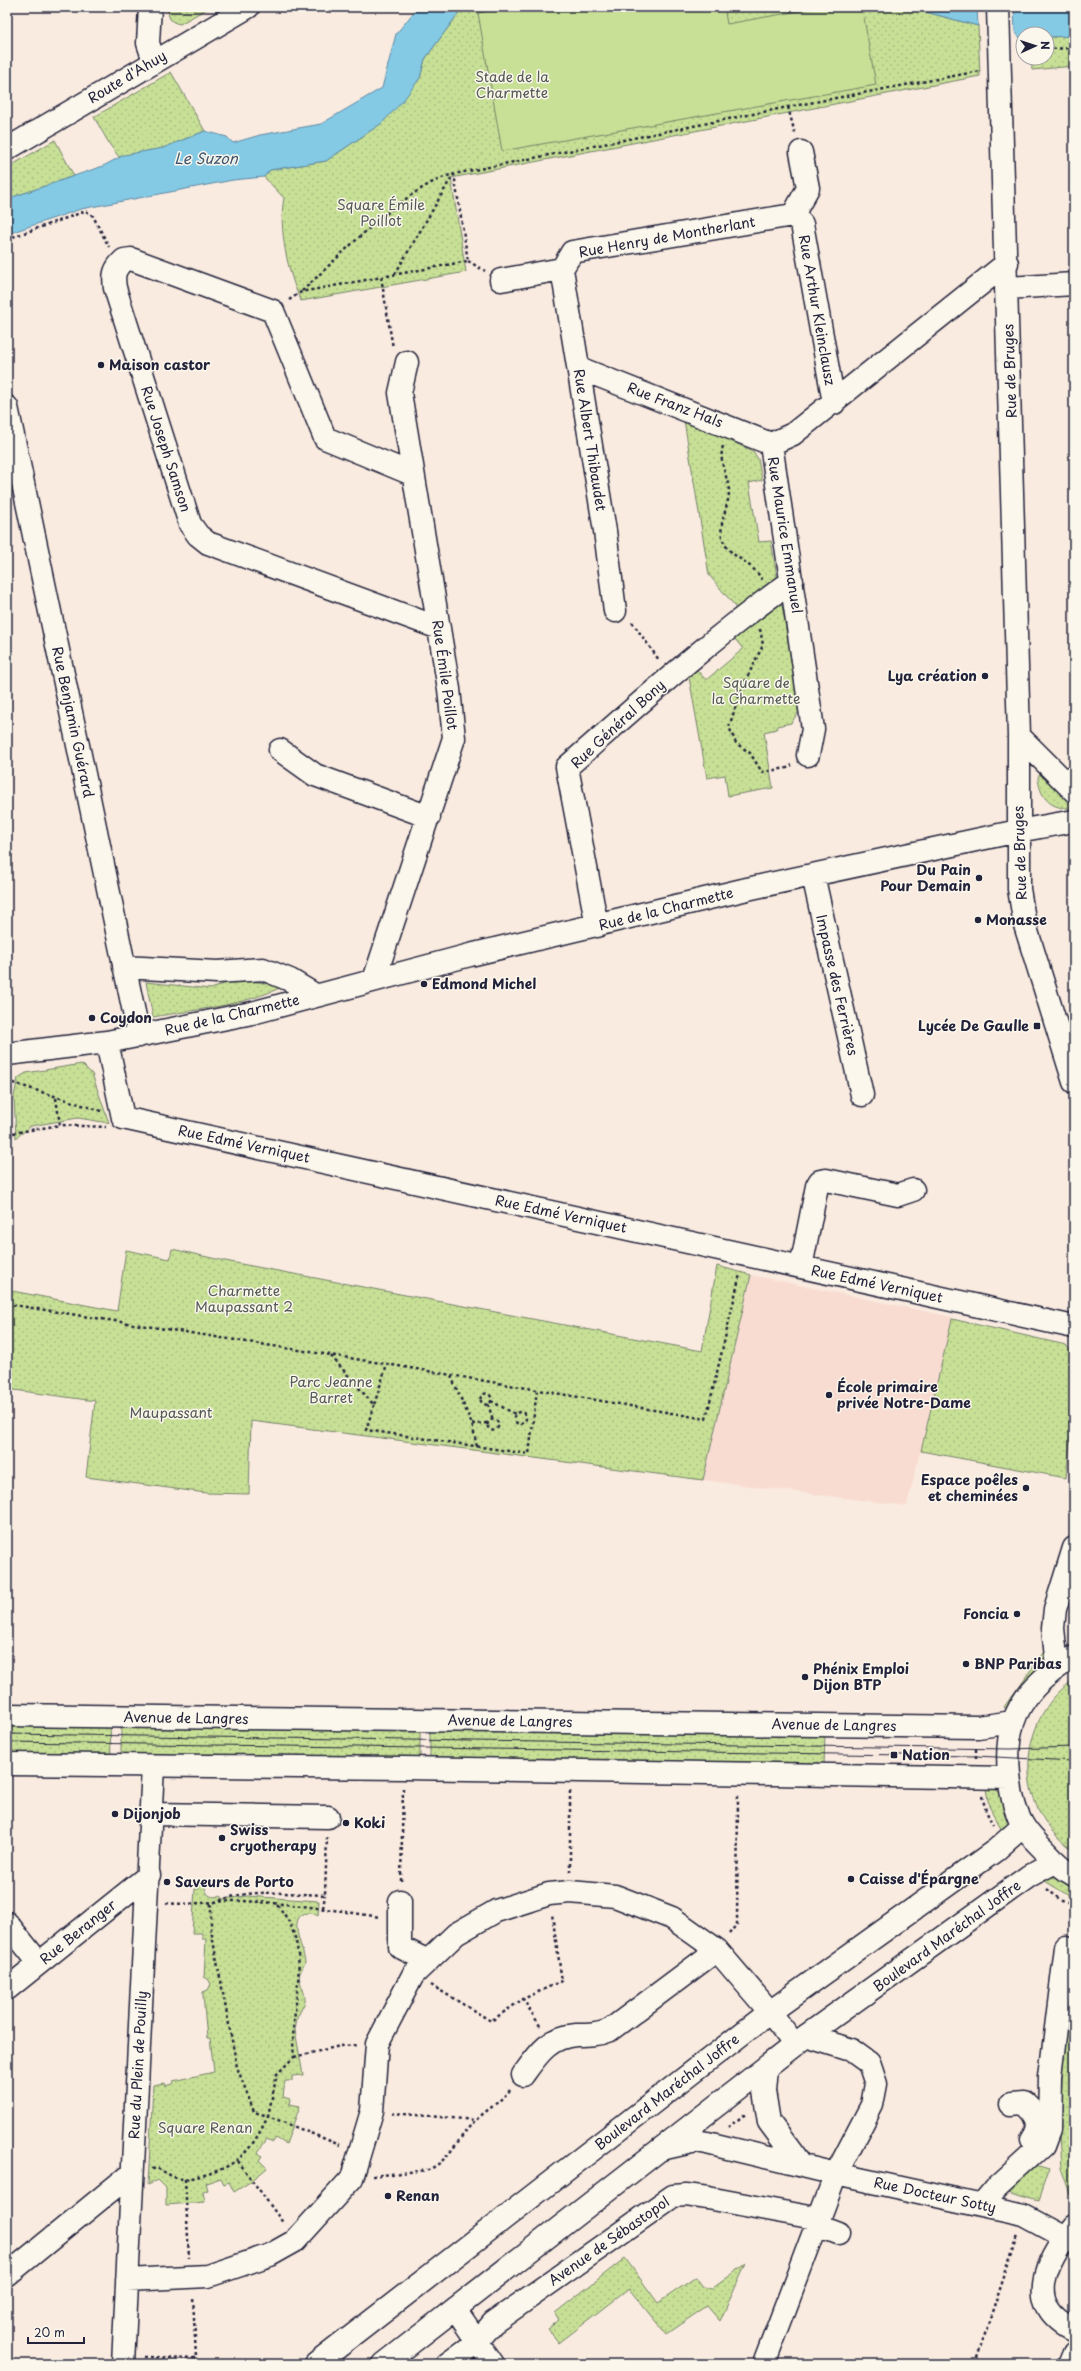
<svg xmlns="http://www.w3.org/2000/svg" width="1081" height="2371" font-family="'Playpen Sans',sans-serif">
<defs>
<pattern id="green-dots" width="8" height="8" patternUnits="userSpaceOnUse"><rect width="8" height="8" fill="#c7e096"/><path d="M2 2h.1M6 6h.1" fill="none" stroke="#abc082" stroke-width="1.8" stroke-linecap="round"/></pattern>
</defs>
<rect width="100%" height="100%" fill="#faebe0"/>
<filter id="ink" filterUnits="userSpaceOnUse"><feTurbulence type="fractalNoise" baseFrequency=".025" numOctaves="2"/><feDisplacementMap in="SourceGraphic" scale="8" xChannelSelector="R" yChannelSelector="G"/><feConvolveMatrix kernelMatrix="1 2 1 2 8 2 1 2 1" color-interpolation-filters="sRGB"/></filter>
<g filter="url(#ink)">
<!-- built -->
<path fill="#f8dcd2" d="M751 1275 953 1317 907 1506 703 1480Z"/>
<!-- green -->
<path fill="url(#green-dots)" stroke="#748168" d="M168 7H210L180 24C169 22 168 17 168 7Z
M463 7H907L978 26 980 76 451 178 466 272 301 301C288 274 278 228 284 198L264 177 270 170 326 161 382 123 420 78 425 59Z
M1074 36V66L1032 70 1031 58H1047V37Z
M171 72 205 131 163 148 119 157 110 145 94 117Z
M55 140 74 176 7 199V168Z
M684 420 753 451 758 459 762 480 749 483 759 542 771 541 800 710 791 723 777 726V729L764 732 773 788 728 796 725 775 707 778 689 677 697 670 706 680 743 649 735 639V606L709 575Z
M1043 770 1074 802 1069 808C1049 809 1039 795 1038 777Z
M237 979 284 986C243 1006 198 1009 153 1017L146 982 211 989Z
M82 1064 92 1074 109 1123 78 1118 31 1126 16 1138 14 1096 18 1078 26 1073Z
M172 1249 225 1261 702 1351 717 1266 751 1275 703 1480 251 1421 249 1494 206 1493 86 1477 95 1401 7 1389V1290L117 1311 126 1250 170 1259Z
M952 1319 1066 1345 1074 1355V1410L1066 1478 921 1451Z
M1048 1646 1050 1658 1009 1711 1004 1707Z
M1074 1680V1852C1062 1842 1051 1832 1043 1818 1015 1773 1030 1708 1074 1680Z
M7 1721 110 1722 111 1759 7 1757Z
M121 1723 420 1726V1762L121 1759Z
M430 1726 825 1731 824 1768 430 1762Z
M985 1783C998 1789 1013 1802 1010 1819 1009 1824 1005 1829 1003 1833L989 1806Z
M1064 1876 1074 1881V1899L1040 1878Z
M199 1883H205C204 1894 211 1900 221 1895L223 1899 247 1896 319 1901 318 1916C313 1913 308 1912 303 1914 288 1922 305 1951 305 1963 292 1981 306 1985 305 2002L297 2018 295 2030 303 2075 292 2076V2081H285L283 2097 290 2099 289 2104 300 2106 286 2144 276 2138 273 2142 267 2139 258 2152 262 2156 259 2160 267 2168 250 2182 234 2192 229 2182 224 2184 221 2178 206 2183 208 2190 203 2192 205 2202 166 2205V2188L158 2180 148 2185 153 2085 164 2083 165 2086 172 2084 173 2081 214 2072 210 2038H207L203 1995V1992L208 1990 211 1984 208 1979 204 1977 206 1939H202V1933H192L195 1889H199Z
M1074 1967V2190L1070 2194 1061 2168 1059 2133 1063 2063Z
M1033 2164 1050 2169 1039 2201 1008 2192Z
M625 2258 658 2303 696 2277 703 2287 713 2288 746 2264 720 2321 707 2306 666 2334 629 2289 559 2343 548 2329 559 2320 555 2313Z"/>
<!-- pitch -->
<path fill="#c7e096" stroke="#748168" d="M511 7H724L727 24 821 7H862L876 85 502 151 478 13Z"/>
<!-- water -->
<path fill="#84cae5" stroke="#5d87a1" d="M418 7H463L425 59 420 78 402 102 382 123 326 161 270 170 264 177 233 180 81 209 7 234V199L103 166 124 155 163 148 205 131 227 137 233 143 260 135 321 124 382 88 396 34Z
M907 7H977L978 26Z
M1014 7H1074V36L1047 37V34H1023L1022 40 1015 32Z"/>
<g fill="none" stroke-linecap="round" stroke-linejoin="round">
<!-- minor casing -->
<g stroke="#22223b" stroke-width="25">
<path id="minor" d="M150 7 148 43 154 61
M998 7 1019 736V889L1025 925 1074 1082
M793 215 802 224 834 403
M793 215 808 188 801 152
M562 269 605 531 615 611
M501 280 562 269 572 252 793 215
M1007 288 1074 284
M579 368 771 444
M7 407 139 1036
M412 474 325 438 273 311 131 259 124 260C114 269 113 275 115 288L190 524 198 535 208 543 439 628
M1019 736 1074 791
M280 750 315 775 429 817
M808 755 813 729 771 444 793 434 1007 263
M813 875 862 1095
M597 926 567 767C640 703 713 637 792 581
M124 967 217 972 263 969 290 980 315 995
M374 980 454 738 449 689 400 393 407 362
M107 1042 123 1118 1074 1327
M7 1054 107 1042 252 1013 470 955 747 889 1018 831 1074 821
M801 1267 817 1186 820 1181 826 1180 898 1195 913 1190
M1057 1667 1053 1628 1055 1609 1074 1548
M151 1814 328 1817
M400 1901V1947L428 1961
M7 1923 39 1963
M7 1989 149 1875
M766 2068 764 2091 769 2122 801 2165
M523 2075C538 2054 549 2037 576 2035 588 2035 598 2035 610 2030L717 1950
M1011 2104 1024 2103C1037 2114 1043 2125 1032 2140
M661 2149 696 2141 707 2143 836 2174 1024 2215 1065 2237
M982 2205 998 2186 1043 2145 1049 2129 1050 2076 1066 1947
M817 2225 838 2233
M1074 2226C1047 2259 1022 2305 1074 2329
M7 2275 132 2173
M127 2280 208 2276 270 2255 295 2241 352 2178 372 2111 377 2044 413 1975 456 1934 496 1911 549 1894 570 1892 615 1896 672 1918 717 1950 770 2012
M455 2309 493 2364
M123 2364 153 1766
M447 2364 477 2342 493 2323 673 2196 686 2195 708 2198 820 2219
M764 2364 836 2174 872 2105 876 2084 869 2063 851 2050 806 2036
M1069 2364 1074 2352"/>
</g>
<!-- major casing -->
<g stroke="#22223b" stroke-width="25">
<path id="major" d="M7 149 248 7
M1074 1657C1048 1672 1023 1692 1013 1723 1004 1750 1008 1802 1024 1827 1029 1835 1037 1843 1044 1850 1053 1860 1062 1869 1074 1875
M7 1715 978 1727 1013 1722
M7 1764 404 1768 1009 1778
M770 2012 795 2045
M316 2364 770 2012 996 1850 1023 1826
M384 2364 806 2036 1029 1876 1055 1862"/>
</g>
<!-- path -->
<path stroke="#22223b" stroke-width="2.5" stroke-dasharray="3 3" stroke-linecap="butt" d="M1047 49 1074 48
M788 107 795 134
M7 239 86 211 93 216 109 247
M468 261 485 271
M395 274 453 175
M381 277 393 348
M302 291C338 258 407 185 454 174
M289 300 301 292 468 261 454 174 788 107 980 71
M723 446C718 462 728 476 729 491 729 509 714 529 726 546 736 560 754 564 762 580
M632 622 659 660
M760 629 763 645 741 690 729 727 736 743 750 753 762 772 787 768 792 765
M7 1081 101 1111
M56 1098 60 1125 106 1127
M7 1134 60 1125
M7 1304 387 1364 706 1419 740 1274
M331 1356 374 1405 387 1364
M451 1376 472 1424 477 1447
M480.5 1399a5.5 5.5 0 1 1 11 0a5.5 5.5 0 1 1-11 0Z
M491 1401 515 1414
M488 1404 493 1420
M374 1405 366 1430 529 1454 537 1390
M514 1418a6 6 0 1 1 12 0a6 6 0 1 1-12 0Z
M487.5 1425a5.5 5.5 0 1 1 11 0a5.5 5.5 0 1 1-11 0Z
M472 1424 488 1423
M976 1758V1747
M982 1796 986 1811 993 1825
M570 1872V1791
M401 1881 403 1788
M1047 1889 1062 1901 1074 1905
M166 1903C192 1906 217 1900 242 1901 288 1903 334 1910 380 1917
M277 1905C317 1950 288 2004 294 2057L277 2074 268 2116 254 2112 237 2067 211 1930V1904C247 1887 286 1894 325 1895L327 1837
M323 1908 325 1895
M729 1934 737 1924 738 1793
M431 1985 491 2021 523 1999
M540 2026 523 1999 562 1981 552 1914
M294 2057 340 2046 358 2045
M392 2113 476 2120
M728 2127 747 2113
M238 2161 284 2224
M152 2169 157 2168C163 2171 169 2175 176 2178 184 2180 193 2178 200 2176 238 2167 252 2150 268 2116L340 2145
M373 2176 428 2170C451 2160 459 2135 477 2119 488 2109 500 2102 510 2090
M185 2179 189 2258
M144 2357 196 2358 193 2297
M975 2364 1018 2235"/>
<!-- minor -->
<use href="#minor" stroke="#fbf7ec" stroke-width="22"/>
<!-- major -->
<use href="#major" stroke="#fbf7ec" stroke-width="22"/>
<!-- tram -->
<path stroke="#22223b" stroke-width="1" d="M7 1734 1010 1749 1074 1747
M7 1742 976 1756 1074 1761"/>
</g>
</g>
<!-- markers -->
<g fill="#22223b" stroke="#fbf7ec" stroke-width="1.5">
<circle cx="101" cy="365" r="4"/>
<circle cx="985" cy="676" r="4"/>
<circle cx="979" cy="878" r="4"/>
<circle cx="978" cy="920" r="4"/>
<circle cx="424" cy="984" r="4"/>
<circle cx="92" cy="1018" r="4"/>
<rect x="1033" y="1022" width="8" height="8" rx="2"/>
<circle cx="829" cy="1395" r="4"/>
<circle cx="1026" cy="1488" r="4"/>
<circle cx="1017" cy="1614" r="4"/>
<circle cx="966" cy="1664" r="4"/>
<circle cx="805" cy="1677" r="4"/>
<rect x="890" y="1751" width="8" height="8" rx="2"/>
<circle cx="115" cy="1814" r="4"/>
<circle cx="346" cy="1823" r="4"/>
<circle cx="222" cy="1838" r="4"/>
<circle cx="851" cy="1879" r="4"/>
<circle cx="167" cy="1882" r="4"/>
<circle cx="388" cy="2196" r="4"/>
</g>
<g text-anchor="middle" stroke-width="3" stroke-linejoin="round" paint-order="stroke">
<!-- street labels -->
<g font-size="14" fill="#22223b" stroke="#fbf7ec">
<text transform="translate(127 77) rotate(-31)" y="5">Route d'Ahuy</text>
<text transform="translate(667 237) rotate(-10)" y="5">Rue Henry de Montherlant</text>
<text transform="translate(817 310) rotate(80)" y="5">Rue Arthur Kleinclausz</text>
<text transform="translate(1010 371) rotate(-92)" y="5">Rue de Bruges</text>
<text transform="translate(675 405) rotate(21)" y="5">Rue Franz Hals</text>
<text transform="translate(590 440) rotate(81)" y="5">Rue Albert Thibaudet</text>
<text transform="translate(166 449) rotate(72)" y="5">Rue Joseph Samson</text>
<text transform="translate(785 535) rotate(81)" y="5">Rue Maurice Emmanuel</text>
<text transform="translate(445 675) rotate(82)" y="5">Rue Émile Poillot</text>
<text transform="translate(73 722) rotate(78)" y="5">Rue Benjamin Guérard</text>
<text transform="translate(618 724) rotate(-43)" y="5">Rue Général Bony</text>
<text transform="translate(1020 853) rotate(-92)" y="5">Rue de Bruges</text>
<text transform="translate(666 909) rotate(-14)" y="5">Rue de la Charmette</text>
<text transform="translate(837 985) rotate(77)" y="5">Impasse des Ferrières</text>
<text transform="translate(232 1015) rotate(-13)" y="5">Rue de la Charmette</text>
<text transform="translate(244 1144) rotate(12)" y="5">Rue Edmé Verniquet</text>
<text transform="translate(561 1214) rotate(12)" y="5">Rue Edmé Verniquet</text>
<text transform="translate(877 1284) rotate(12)" y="5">Rue Edmé Verniquet</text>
<text transform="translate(186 1718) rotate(1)" y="5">Avenue de Langres</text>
<text transform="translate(510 1721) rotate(1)" y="5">Avenue de Langres</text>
<text transform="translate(834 1725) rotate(1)" y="5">Avenue de Langres</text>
<text transform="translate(78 1932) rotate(-39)" y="5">Rue Beranger</text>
<text transform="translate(947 1936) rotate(-36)" y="5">Boulevard Maréchal Joffre</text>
<text transform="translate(138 2065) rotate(-87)" y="5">Rue du Plein de Pouilly</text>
<text transform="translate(667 2092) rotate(-38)" y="5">Boulevard Maréchal Joffre</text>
<text transform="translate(935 2195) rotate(12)" y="5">Rue Docteur Sotty</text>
<text transform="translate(609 2241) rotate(-35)" y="5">Avenue de Sébastopol</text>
</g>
<!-- park labels -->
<g font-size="14" fill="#545b56" stroke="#fbf7ec">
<text x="512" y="82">Stade de la<tspan x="512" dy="16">Charmette</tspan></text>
<text x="381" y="210">Square Émile<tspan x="381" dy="16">Poillot</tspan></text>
<text x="756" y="688">Square de<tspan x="756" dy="16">la Charmette</tspan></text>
<text x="244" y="1296">Charmette<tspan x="244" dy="16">Maupassant 2</tspan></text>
<text x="331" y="1387">Parc Jeanne<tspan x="331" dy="16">Barret</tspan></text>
<text x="171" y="1418">Maupassant</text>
<text x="205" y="2133">Square Renan</text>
</g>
<!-- poi labels -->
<g font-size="14" font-weight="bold" fill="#22223b" stroke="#fbf7ec" text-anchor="start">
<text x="109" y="370">Maison castor</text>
<text x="977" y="681" text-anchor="end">Lya création</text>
<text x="971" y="875" text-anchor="end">Du Pain<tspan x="971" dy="16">Pour Demain</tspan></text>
<text x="986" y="925">Monasse</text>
<text x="432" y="989">Edmond Michel</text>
<text x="100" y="1023">Coydon</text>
<text x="1029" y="1031" text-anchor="end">Lycée De Gaulle</text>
<text x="837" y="1392">École primaire<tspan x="837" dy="16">privée Notre-Dame</tspan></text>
<text x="1018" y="1485" text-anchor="end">Espace poêles<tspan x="1018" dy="16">et cheminées</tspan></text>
<text x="1009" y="1619" text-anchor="end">Foncia</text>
<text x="974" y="1669">BNP Paribas</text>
<text x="813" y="1674">Phénix Emploi<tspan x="813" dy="16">Dijon BTP</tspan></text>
<text x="902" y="1760">Nation</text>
<text x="123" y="1819">Dijonjob</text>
<text x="354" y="1828">Koki</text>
<text x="230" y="1835">Swiss<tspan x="230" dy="16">cryotherapy</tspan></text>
<text x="859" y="1884">Caisse d'Épargne</text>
<text x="175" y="1887">Saveurs de Porto</text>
<text x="396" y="2201">Renan</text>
</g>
<!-- water labels -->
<g font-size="15" font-style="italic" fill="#3f546e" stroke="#fbf7ec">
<text x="206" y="164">Le Suzon</text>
</g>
</g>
<!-- margin -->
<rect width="1081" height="2371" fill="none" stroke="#fbf7ec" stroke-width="24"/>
<rect x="12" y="12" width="1057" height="2347" fill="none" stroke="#22223b" stroke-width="1.5" filter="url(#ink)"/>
<!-- north arrow -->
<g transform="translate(1035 46) rotate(87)"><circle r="19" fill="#fbf7ec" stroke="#a4a2a5"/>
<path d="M0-3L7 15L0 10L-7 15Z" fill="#22223b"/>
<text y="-6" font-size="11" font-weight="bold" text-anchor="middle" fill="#22223b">N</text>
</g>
<!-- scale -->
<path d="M28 2337v6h56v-6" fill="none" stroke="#22223b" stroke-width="2"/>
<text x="34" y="2337" font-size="12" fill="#22223b" stroke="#fbf7ec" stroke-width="3" paint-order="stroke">20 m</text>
</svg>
